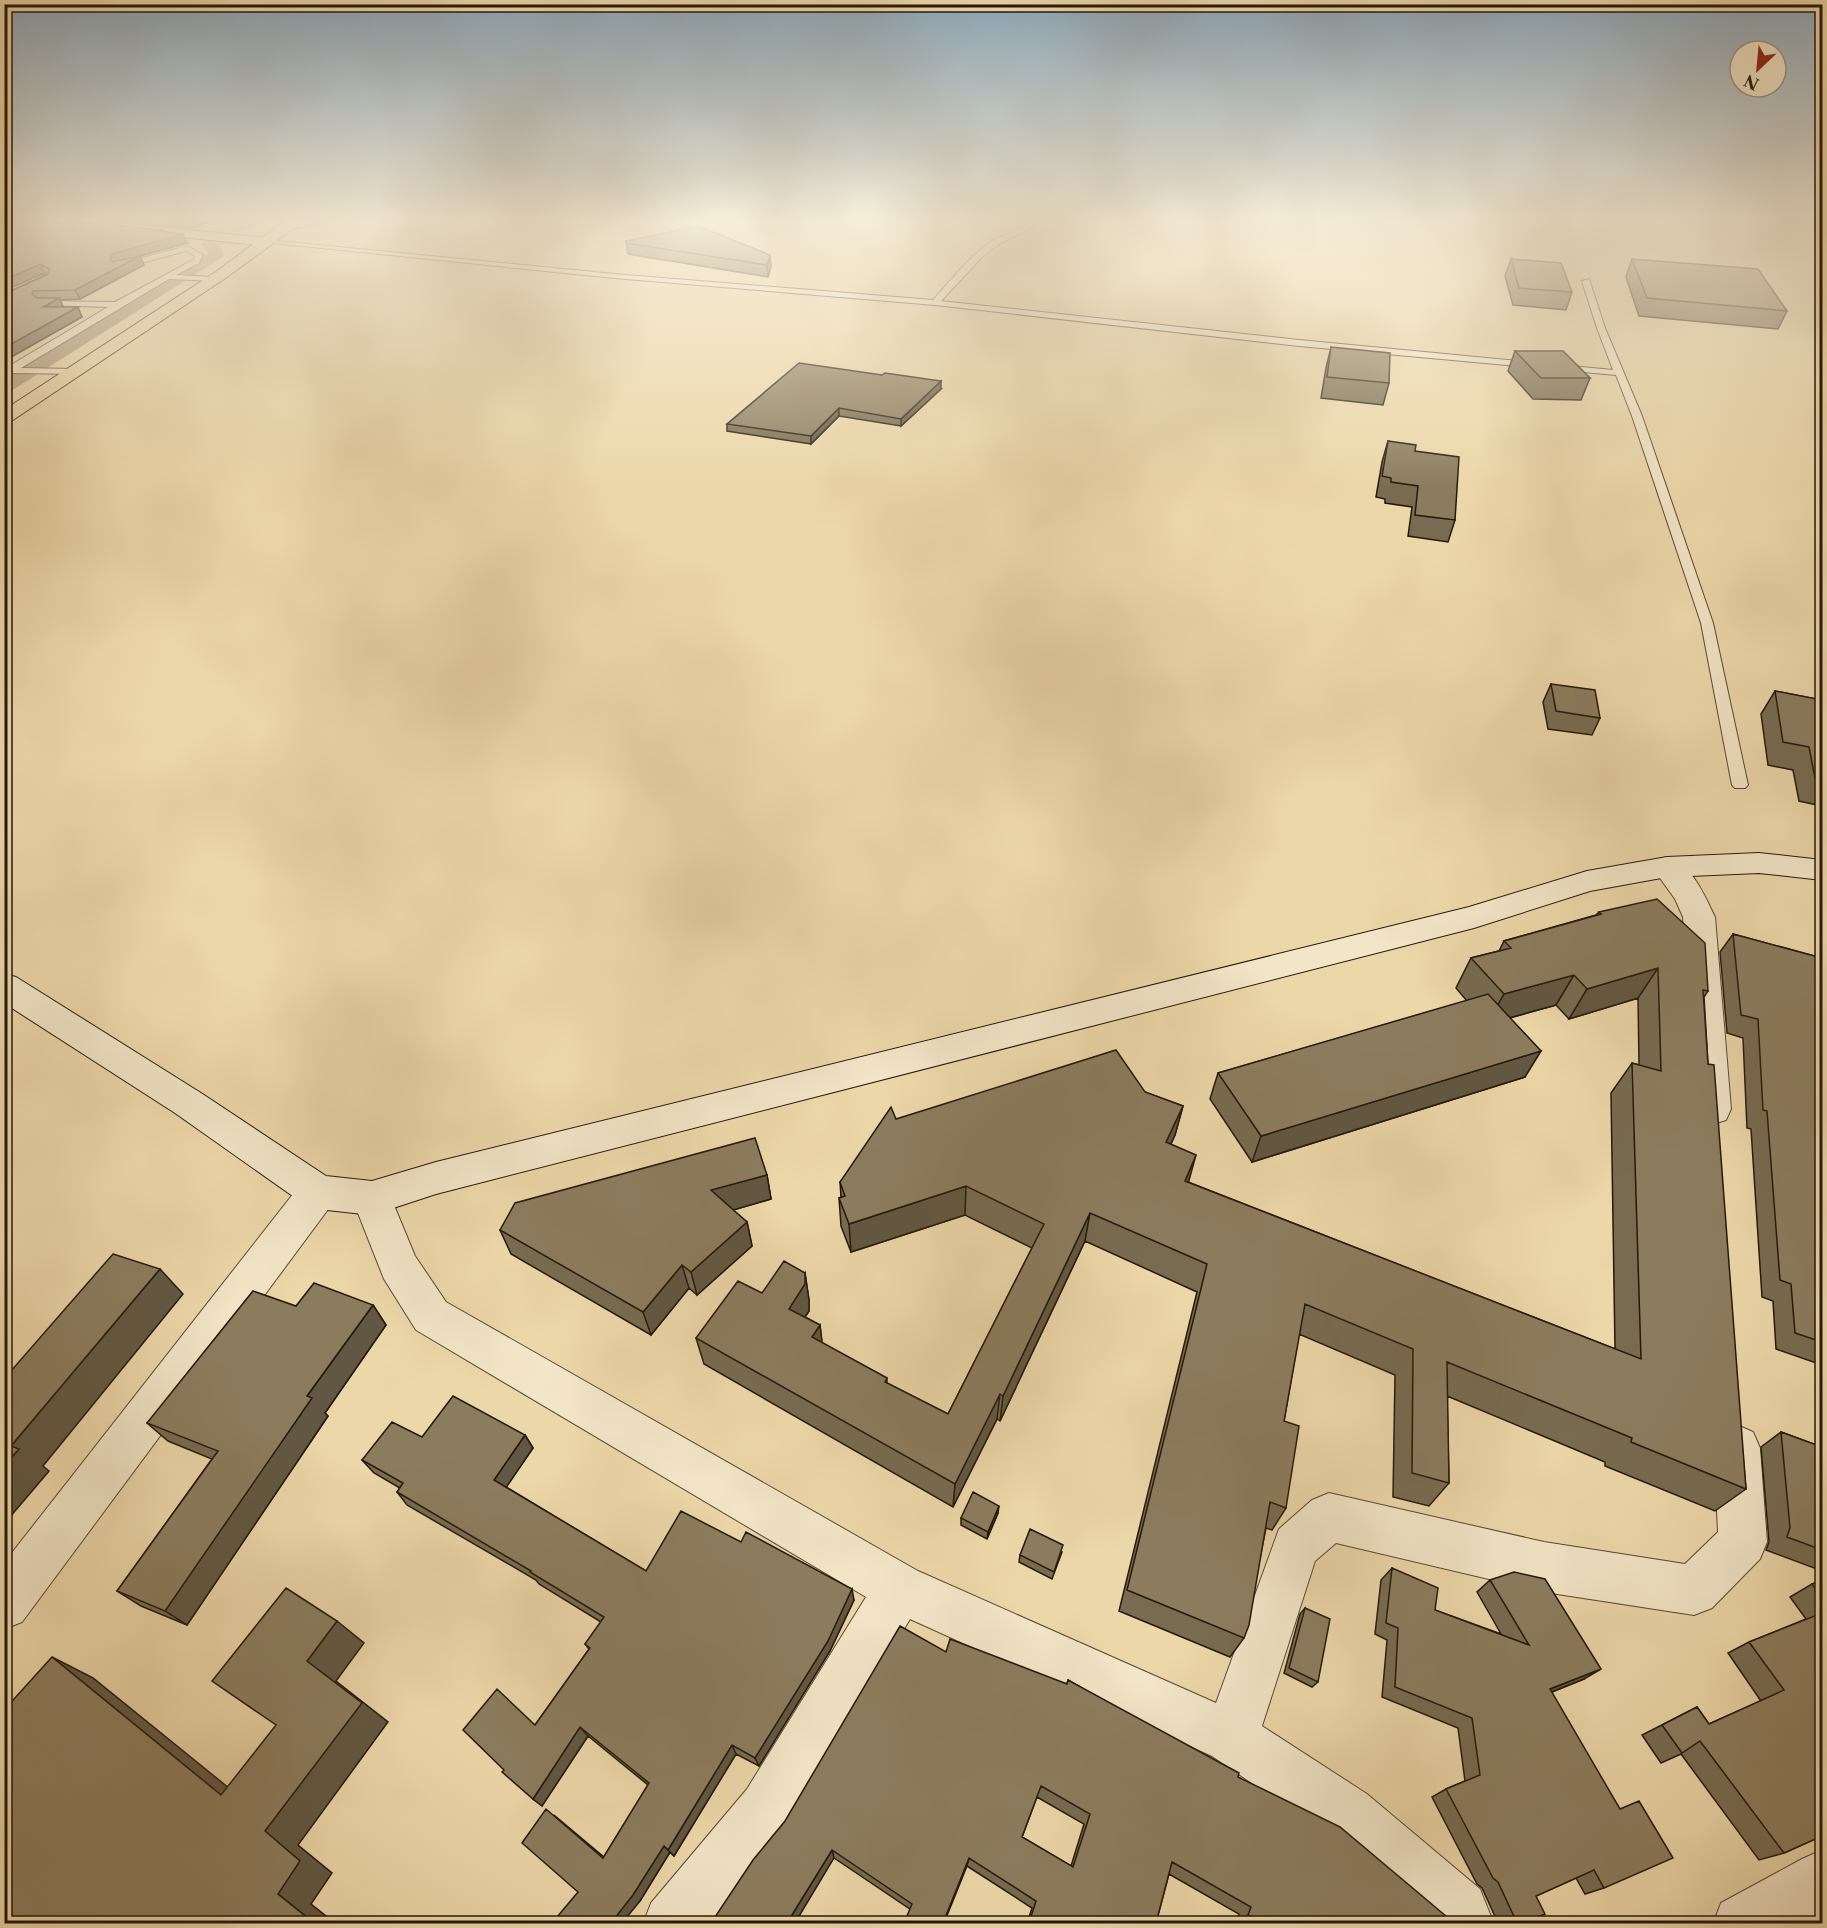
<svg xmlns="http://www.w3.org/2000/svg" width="1827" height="1928" font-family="'Libre Caslon Text',serif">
<rect width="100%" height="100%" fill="#ecd7a9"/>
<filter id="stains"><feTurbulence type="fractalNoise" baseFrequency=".00333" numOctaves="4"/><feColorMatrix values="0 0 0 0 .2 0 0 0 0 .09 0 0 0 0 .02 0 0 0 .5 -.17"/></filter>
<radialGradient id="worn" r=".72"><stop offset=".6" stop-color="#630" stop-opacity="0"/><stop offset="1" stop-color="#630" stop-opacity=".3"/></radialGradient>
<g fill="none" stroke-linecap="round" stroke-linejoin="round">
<!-- canal -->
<path fill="#a89674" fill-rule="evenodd" d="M250 218H264C258 227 244 234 233 231L231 228Z
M208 240C215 241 223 248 223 255L221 258 11 391 4 393V379L209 253 201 244Z"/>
<!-- lane casing -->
<g stroke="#564834" stroke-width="2">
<path id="lane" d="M1032 218H1038L1031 228 999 244 982 257 941 301 1299 340 1613 370 1597 328 1582 281 1589 279 1605 328 1642 416 1713 623 1748 785 1745 788H1735L1732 785 1701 623 1632 416 1616 375 1299 346 935 305 614 278 263 242 267 240 614 274 933 300C951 280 969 257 992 241 1005 233 1024 232 1032 218Z
M1499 218H1546L1520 223Z
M187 246 203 255 199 263 176 275 215 277 219 279 218 281 169 279 21 368 73 369 78 372 76 374 12 373 4 377 6 368 108 307 43 305 39 303 40 301 115 302 193 260 195 256 186 251 119 269H116V265Z"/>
</g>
<!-- street casing -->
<g stroke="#564834" stroke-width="2">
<path id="street" d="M4 270 45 275 52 279 45 283 4 278Z
M1667 857C1691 863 1705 896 1715 917L1731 1109 1726 1120 1713 1124 1700 1120 1695 1109 1683 917 1675 899 1652 867 1656 860Z
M318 1175 332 1180 338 1192 332 1204 22 1622 4 1629V1563L304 1180Z
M372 1181 386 1186 415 1256 446 1302 918 1571 1216 1703 1279 1529 1312 1500 1329 1493 1544 1542 1685 1564 1718 1532 1714 1448 1721 1432 1737 1425 1753 1432 1760 1448 1767 1542 1760 1559 1712 1608 1694 1615 1544 1592 1336 1543 1315 1561 1262 1726 1367 1794 1480 1889 1494 1924H1430L1327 1834 1212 1756 910 1619 787 1829 710 1924H643L651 1903 747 1789 866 1597 416 1330 384 1279 352 1198 358 1186Z
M1822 1850V1911L1800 1924H1713L1721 1903 1802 1859Z"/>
</g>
<!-- secondary casing -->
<g stroke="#24190d" stroke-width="2">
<path id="secondary" d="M309 218H325L318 224 289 229 283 225 284 222Z
M120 223 267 238 274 242 267 246 115 230 114 227Z
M1759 853 1822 860V880L1759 873 1667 877 1590 891 1474 928 436 1194 372 1215 318 1209 304 1204 175 1113 4 1003V974L16 977 201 1093 326 1176 372 1181 436 1162 1469 907 1587 871 1667 857Z"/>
</g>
<!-- highway casing -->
<g stroke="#24190d" stroke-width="2">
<path id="highway" d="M289 218H302L294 228 227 277 10 422 4 423V410L217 271Z"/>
</g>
<!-- lane -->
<use href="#lane" fill="#f3e5c7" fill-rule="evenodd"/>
<!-- street -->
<use href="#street" fill="#f3e5c7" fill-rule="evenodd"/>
<!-- secondary -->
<use href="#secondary" fill="#f3e5c7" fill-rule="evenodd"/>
<!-- highway -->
<use href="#highway" fill="#ecd7a9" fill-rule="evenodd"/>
</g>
<!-- wall -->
<path fill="#786b51" stroke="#24190d" stroke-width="1.5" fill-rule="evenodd" d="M4 218 164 232 187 243 140 256 144 265 80 299 60 300 63 307 82 317 4 361V294L47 274 44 273Z
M84 218H214V220L193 228Z
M626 241 771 266 768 277 628 254Z
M1511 259 1572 292 1566 310 1513 305 1505 276Z
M1632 259 1787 311 1778 329 1639 316 1626 277Z
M1331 347 1389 383 1383 405 1321 398 1326 368Z
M1515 351 1590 378 1581 400 1533 399 1508 371Z
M941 389 901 426 839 416 811 444 727 431V424Z
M1388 441 1415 451 1455 520 1448 542 1408 536 1412 507 1385 503V499L1376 497 1382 462Z
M1551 684 1600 718 1592 735 1548 729 1543 702Z
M1775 691 1822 700V806L1799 801 1793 770 1768 765 1761 714Z
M1599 912 1708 991 1704 997 1708 1064 1746 1489 1715 1511 1605 1466V1462L1447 1396 1449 1483 1429 1506 1393 1497 1395 1375 1299 1334 1284 1421 1286 1508 1272 1530 1266 1528 1244 1638 1230 1657 1119 1611 1197 1292 1085 1241 1000 1421 997 1419 953 1507 704 1364 696 1338 762 1293 805 1273 809 1300V1311L805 1317 820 1325 822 1343 887 1378V1383L948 1414 1032 1248 965 1215 851 1252 841 1226 839 1198 841 1197 840 1182 896 1119 1145 1092 1183 1106 1175 1135 1171 1144 1188 1182 1615 1349 1611 1093 1632 1063 1639 1065 1638 998 1569 1019 1556 1005 1510 1018 1525 1077 1252 1162 1210 1099 1218 1073 1467 1001 1456 988 1471 958 1499 951 1504 941 1596 915Z
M1733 934 1822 958V1365L1776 1349 1773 1301 1762 1297 1751 1129 1747 1128 1743 1038 1727 1033 1720 952Z
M767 1175 771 1199 733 1210 747 1222 752 1246 697 1295 689 1288 651 1335 511 1254 500 1230Z
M373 1305 386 1325 325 1413 328 1416 187 1625 141 1606 117 1591 212 1459 168 1441 147 1423 296 1306Z
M1781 1432 1822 1447V1571L1766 1550 1769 1542 1761 1447Z
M525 1435 533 1448 506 1487 646 1571 741 1542 854 1600 830 1651 759 1766 736 1754 674 1856 670 1852 640 1901 578 1892 555 1816 604 1857 648 1785 588 1736 542 1806 533 1799 535 1725 589 1649 585 1644 601 1622 539 1584 536 1580 407 1505 397 1492 400 1488 374 1473 362 1460 422 1437Z
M998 1513 987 1539 961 1525V1518Z
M1062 1552 1052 1579 1019 1562 1020 1555Z
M1392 1568 1435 1610 1501 1634 1477 1592 1490 1580 1584 1679 1552 1692 1604 1888 1585 1894 1576 1878 1536 1896 1523 1923H1498L1482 1888 1477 1884 1432 1797 1446 1789 1465 1781 1458 1728 1382 1697 1387 1640 1375 1634 1381 1580Z
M1822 1581V1836L1784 1853 1759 1860 1681 1754 1661 1763 1642 1735 1697 1707 1709 1724 1761 1701 1728 1653 1749 1642 1806 1619 1790 1597 1812 1584Z
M1305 1608 1318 1682 1312 1687 1284 1673 1300 1614Z
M946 1652 1067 1684 1068 1680 1238 1777 1451 1923H1240L1237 1922 1239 1914 1169 1874 1156 1923H1027L1032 1908 967 1866 910 1909 834 1858 711 1923ZM1037 1797 1084 1824 1071 1866 1022 1837Z
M1822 1913V1923H1805Z
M1665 1918 1668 1923H1641H1643Z"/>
<!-- shaded-wall -->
<path fill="#625742" stroke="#24190d" stroke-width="1.5" d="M195 218H214V220L193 228 189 220Z
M164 230 167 238 183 234 187 243 140 256 144 265 80 299 75 290 114 269 110 260 112 254Z
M770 255 771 266 768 277 767 265Z
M40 264 44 273 4 291V280Z
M59 298 64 308 43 307Z
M78 307 82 317 4 361V348Z
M941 381V389L901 426V419Z
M839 408V416L811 444V436Z
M1658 968 1638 998 1569 1019 1587 989Z
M1574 975 1556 1005 1487 1024 1504 994Z
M1541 1051 1525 1077 1252 1162 1261 1136Z
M1183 1106 1175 1135 1158 1171 1166 1142Z
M1196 1155 1188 1184 1185 1181Z
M767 1175 771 1199 716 1215 711 1190Z
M966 1186 965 1215 851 1252 849 1224Z
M1090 1213 1085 1241 1000 1421 1003 1396Z
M747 1222 752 1246 697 1295 691 1272Z
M682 1265 689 1288 651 1335 643 1312Z
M160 1269 183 1294 43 1466 49 1471 4 1524V1466L11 1446Z
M805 1273 809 1300V1311L793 1335 789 1309Z
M373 1305 386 1325 325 1413 328 1416 187 1625 165 1611 307 1396Z
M820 1325 823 1351 812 1337Z
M1000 1394 997 1419 953 1507 955 1484Z
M525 1435 533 1448 503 1492 494 1480Z
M999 1506 998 1513 987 1539 988 1532Z
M852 1589 854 1600 830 1651 759 1766 755 1758Z
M337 1621 364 1643 336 1681 388 1722 298 1845 332 1873 311 1904 335 1923H314L278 1894 265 1831 307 1661Z
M52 1657 93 1678 256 1810 221 1795Z
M1601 1669 1584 1679 1534 1699 1550 1689Z
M580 1727 588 1736 542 1806 533 1799Z
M732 1745 736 1754 674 1856 668 1850Z
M664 1846 670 1852 640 1901 622 1923H611Z
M832 1850 834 1858 795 1923H787Z
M969 1858 967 1866 944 1923H943Z"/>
<!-- building -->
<path fill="#8c7c5e" stroke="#24190d" stroke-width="1.5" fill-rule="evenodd" d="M4 218H42L164 230 159 231 183 234 112 254 110 260 112 262 140 256 75 290 33 291 32 294 37 298H59L43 307H78L4 348V294L47 275 50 269 40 264 4 280Z
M167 218H195L189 220Z
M698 226 770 255 767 265 626 243V241Z
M1511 259 1561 263 1572 292 1519 288Z
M1632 259 1758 269 1787 311 1647 298Z
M1331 347 1390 353 1389 383 1327 377Z
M1515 351H1563L1590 378H1541Z
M799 363 882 375 885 373 941 381 901 419 839 408 811 436 727 424Z
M1388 441 1416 445 1415 451 1459 457 1455 520 1415 515 1418 486 1391 482V478L1382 476Z
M1551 684 1595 690 1600 718 1556 711Z
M1775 691 1822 700V779L1815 778 1809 747 1783 742Z
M1657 899 1705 943 1708 991 1703 990 1708 1064 1714 1065 1746 1489 1631 1442 1632 1438 1447 1362 1449 1483 1412 1473 1413 1349 1305 1304 1284 1421 1299 1426 1286 1508 1270 1502 1249 1625 1244 1638 1127 1590 1207 1264 1090 1213 1003 1396 1000 1394 955 1484 696 1338 738 1281 762 1293 784 1261 805 1273V1284L789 1309 820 1325 812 1337 887 1378 885 1382 948 1414 1044 1224 966 1186 849 1224 839 1198 845 1196 840 1182 891 1107 896 1119 1116 1050 1145 1092 1183 1106 1166 1142 1196 1155 1185 1181 1641 1359 1632 1063 1661 1071 1658 968 1587 989 1574 975 1504 994 1471 958 1511 948 1504 941 1601 914 1599 912Z
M1733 934 1822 958V1342L1795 1333 1791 1284 1780 1280 1767 1111 1763 1110 1758 1019 1741 1015Z
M1488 994 1541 1051 1261 1136 1218 1073Z
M755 1138 767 1175 711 1190 747 1222 691 1272 682 1265 643 1312 500 1230 515 1203Z
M113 1254 160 1269 11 1446 19 1449 4 1466V1379Z
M314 1283 373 1305 307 1396 312 1398 165 1611 117 1591 218 1451 147 1423 253 1291 296 1306Z
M453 1396 525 1435 494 1480 646 1571 681 1511 741 1542 746 1532 852 1589 828 1641 755 1758 732 1745 668 1850 664 1846 633 1895 611 1923H552L578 1892 522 1843 546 1809 603 1858 649 1783 580 1727 533 1799 502 1772 504 1770 463 1730 497 1689 535 1725 590 1648 585 1644 604 1617 530 1572 531 1571 397 1492 403 1483 362 1460 392 1422 422 1437Z
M1781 1432 1822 1447V1550L1787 1537 1790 1528Z
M973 1492 999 1506 988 1532 961 1518Z
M1030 1529 1063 1545 1054 1572 1020 1555Z
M1392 1568 1438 1588 1435 1610 1529 1645 1490 1580 1514 1572 1545 1579 1601 1669 1550 1689 1620 1809 1639 1801 1673 1858 1604 1888 1594 1870 1536 1896 1545 1914 1523 1923H1517L1498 1882 1493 1878 1446 1789 1480 1775 1472 1718 1395 1687 1398 1628 1386 1623Z
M1822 1581V1599L1812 1584Z
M286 1588 337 1621 307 1661 362 1703 265 1831 300 1861 278 1894 314 1923H4V1710L52 1657 221 1795 276 1725 212 1681Z
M1305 1608 1330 1619 1318 1682 1289 1668Z
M1822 1613V1836L1784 1853 1700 1741 1682 1753 1662 1725 1697 1707 1709 1724 1784 1690 1749 1642Z
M900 1626 946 1652 950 1639 1067 1684 1068 1680 1239 1773 1238 1777 1340 1827 1453 1922 1451 1923H1264L1248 1915 1251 1907 1172 1862 1156 1923H1029L1036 1901 969 1858 943 1923H904L912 1904 832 1850 787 1923H711L753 1860 785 1821ZM1041 1786 1090 1814 1073 1867 1022 1837Z
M1665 1918 1668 1923H1652Z"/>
<!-- sky -->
<linearGradient id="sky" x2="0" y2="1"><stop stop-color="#8ea8ba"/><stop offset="0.45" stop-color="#f6edd8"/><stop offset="1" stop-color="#f6edd8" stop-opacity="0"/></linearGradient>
<rect width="1827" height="488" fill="url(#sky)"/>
<!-- margin -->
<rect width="1827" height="1928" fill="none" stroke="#ecd7a9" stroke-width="24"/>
<rect x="6" y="6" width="1815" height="1916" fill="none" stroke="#24190d" stroke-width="3"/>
<rect x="12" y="12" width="1803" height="1904" fill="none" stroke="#24190d" stroke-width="1.5"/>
<!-- north arrow -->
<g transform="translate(1758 69) rotate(206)"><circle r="28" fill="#f3e5c7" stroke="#a0937d" stroke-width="1.5"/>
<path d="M0-4.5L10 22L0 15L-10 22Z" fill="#8f2418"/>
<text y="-9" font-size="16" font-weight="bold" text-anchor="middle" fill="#24190d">N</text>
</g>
<rect width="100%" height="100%" filter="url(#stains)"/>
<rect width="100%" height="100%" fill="url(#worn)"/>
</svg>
